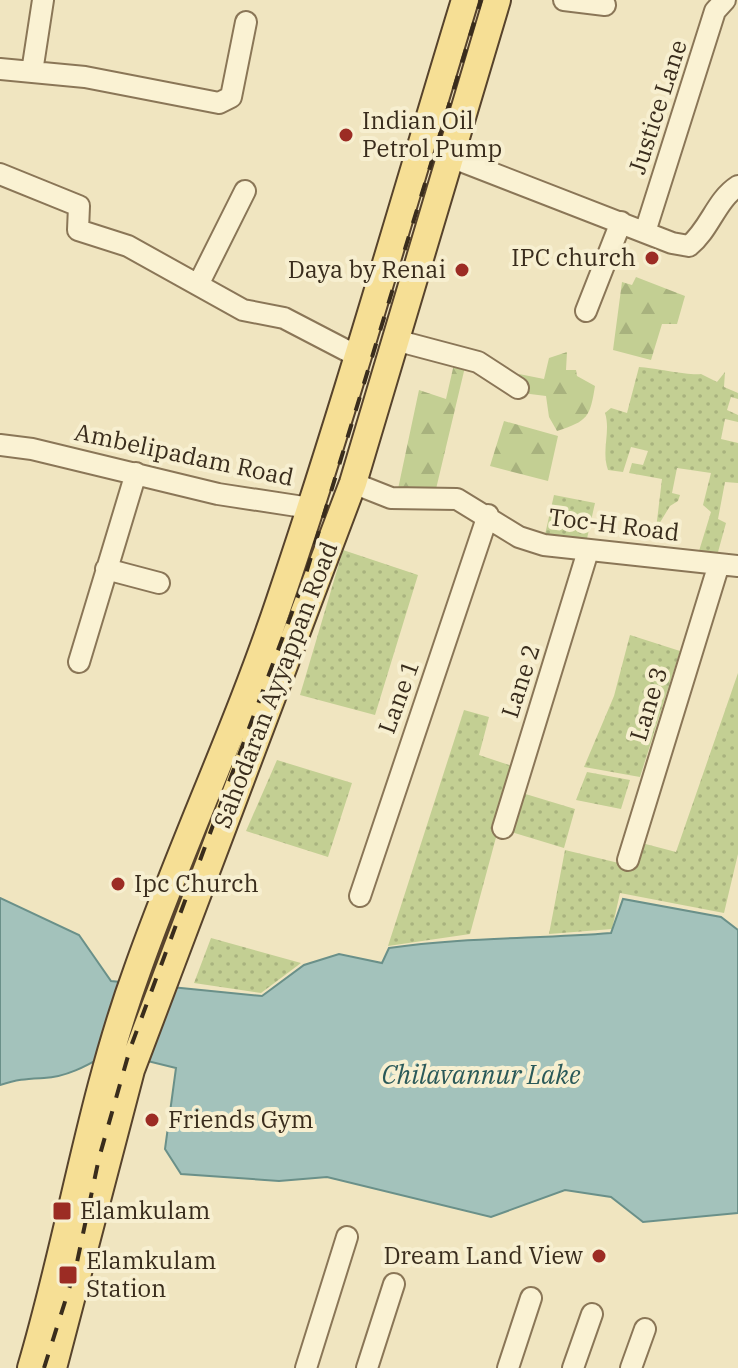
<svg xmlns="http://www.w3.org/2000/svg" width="738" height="1368" font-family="'IBM Plex Serif',serif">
<defs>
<pattern id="green-dots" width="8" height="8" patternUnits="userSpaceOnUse" patternTransform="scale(2)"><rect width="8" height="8" fill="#c3cf93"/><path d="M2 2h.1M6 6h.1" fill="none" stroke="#a8b27e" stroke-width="1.8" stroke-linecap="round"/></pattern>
<pattern id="forest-firs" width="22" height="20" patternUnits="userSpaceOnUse" patternTransform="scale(2)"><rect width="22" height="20" fill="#c3cf93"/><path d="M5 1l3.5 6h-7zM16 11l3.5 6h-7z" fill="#a8b27e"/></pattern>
</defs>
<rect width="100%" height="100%" fill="#f0e5c0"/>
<!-- green -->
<path fill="url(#green-dots)" d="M639 367C655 368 691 376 701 374L717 382 725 372 724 387 738 393V399L731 397 727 410 738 415V422L725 419 721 439 738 443V483L725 482 718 519 726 523 718 552 699 551 711 512 703 505 711 473 677 468 672 493 680 495 678 501 670 506 656 529 662 479 629 473 632 463 643 465 648 451 631 447 623 472 608 470C601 450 611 432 605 413L611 408 627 413Z
M554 495 595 503 586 543 544 539Z
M343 550 418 575 375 715 300 695Z
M630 635 680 651 640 777 584 767 614 696Z
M738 673V854L724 913 620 893 612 929 549 934 565 850 631 866 638 842 676 852Z
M464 710 489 717 479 755 515 767 470 934 388 946Z
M277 760 352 783 328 857 246 831Z
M587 772 630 780 621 809 576 800Z
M519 792 575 809 564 848 508 831Z
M211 938 301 963 261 993 194 983Z"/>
<!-- forest -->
<path fill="url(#forest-firs)" d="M636 277 685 296 677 324H662L651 360 613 350 622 282 632 285Z
M567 352 566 370H576L577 376 595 386C590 417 588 421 557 431L549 417 546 396 522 393 519 374 544 379 549 358Z
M454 364 465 367 436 489H398L419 390 446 399Z
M504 421 558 436 548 481 490 466Z"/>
<!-- water -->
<path fill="#a3c2bb" stroke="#6a9089" stroke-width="2" d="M0 898 79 935 111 981 262 996 304 965 339 954 382 963 389 948C462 937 537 939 611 933L623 899 721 917 738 930V1213L643 1222 611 1197 565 1190 491 1217 327 1177 279 1181 181 1174 165 1149 176 1068 111 1052C91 1063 69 1077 44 1078 26 1079 19 1079 0 1085Z"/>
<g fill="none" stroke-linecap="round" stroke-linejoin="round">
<!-- minor casing -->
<g stroke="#8a7657" stroke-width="24">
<path id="minor" d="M564 0 605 5
M0 69 85 77 219 103 231 97 246 22
M32 72 43 0
M448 156 672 243 689 246C710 229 716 200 738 186
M0 174 79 206 78 230 128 246 243 310 284 318 359 357
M645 232 715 11 725 0
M199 283 245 191
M586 311 621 222
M395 340 478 362 518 388
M0 445 32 449 218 494 310 508
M353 483 391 498 457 499 519 537 544 545 738 566
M106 569 159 583
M79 662 136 473
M503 828 588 551
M628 860 719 564
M360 896 488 515
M306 1368 347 1237
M367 1368 394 1284
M508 1368 531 1298
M573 1368 592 1314
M631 1368 645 1329"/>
</g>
<!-- major casing -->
<g stroke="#57432c" stroke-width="30">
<path id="major" d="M31 1368C70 1237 90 1100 137 971 181 846 238 726 280 600 347 402 404 200 465 0
M53 1368 131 1070 353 483 497 0"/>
</g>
<!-- minor -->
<use href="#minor" stroke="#faf2d3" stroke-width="20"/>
<!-- major -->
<use href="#major" stroke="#f6df95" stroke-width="26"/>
<!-- rail -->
<path stroke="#392c1c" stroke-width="4" stroke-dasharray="14 14" stroke-linecap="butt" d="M44 1368 76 1267 99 1158 130 1049 304 580 481 0"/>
</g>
<!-- markers -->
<g fill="#9c2c24" stroke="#f7efd0" stroke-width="3">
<circle cx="346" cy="135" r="8"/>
<circle cx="652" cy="258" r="8"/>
<circle cx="462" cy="270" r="8"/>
<circle cx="118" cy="884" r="8"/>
<circle cx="152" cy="1120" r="8"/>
<rect x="52" y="1201" width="20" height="20" rx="4"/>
<circle cx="599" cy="1256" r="8"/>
<rect x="58" y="1265" width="20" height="20" rx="4"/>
</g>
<g text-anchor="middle" stroke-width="8" stroke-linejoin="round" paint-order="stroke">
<!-- street labels -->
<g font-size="24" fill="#392c1c" stroke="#f7efd0">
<text transform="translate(658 107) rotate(-72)" y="8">Justice Lane</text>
<text transform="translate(184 455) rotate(12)" y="8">Ambelipadam Road</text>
<text transform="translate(614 525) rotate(7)" y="8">Toc-H Road</text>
<text transform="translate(521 681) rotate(-72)" y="8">Lane 2</text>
<text transform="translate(276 685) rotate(-69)" y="8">Sahodaran Ayyappan Road</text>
<text transform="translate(399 697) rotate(-70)" y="8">Lane 1</text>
<text transform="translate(649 704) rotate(-73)" y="8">Lane 3</text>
</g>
<!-- poi labels -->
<g font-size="24" fill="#392c1c" stroke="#f7efd0" text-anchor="start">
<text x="362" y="129">Indian Oil<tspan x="362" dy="28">Petrol Pump</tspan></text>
<text x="636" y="266" text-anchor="end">IPC church</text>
<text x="446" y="278" text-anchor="end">Daya by Renai</text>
<text x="134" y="892">Ipc Church</text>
<text x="168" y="1128">Friends Gym</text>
<text x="80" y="1219">Elamkulam</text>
<text x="583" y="1264" text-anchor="end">Dream Land View</text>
<text x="86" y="1269">Elamkulam<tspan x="86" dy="28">Station</tspan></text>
</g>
<!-- water labels -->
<g font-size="26" font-style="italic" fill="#2a5959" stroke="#f7efd0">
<text x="481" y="1084">Chilavannur Lake</text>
</g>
</g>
</svg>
